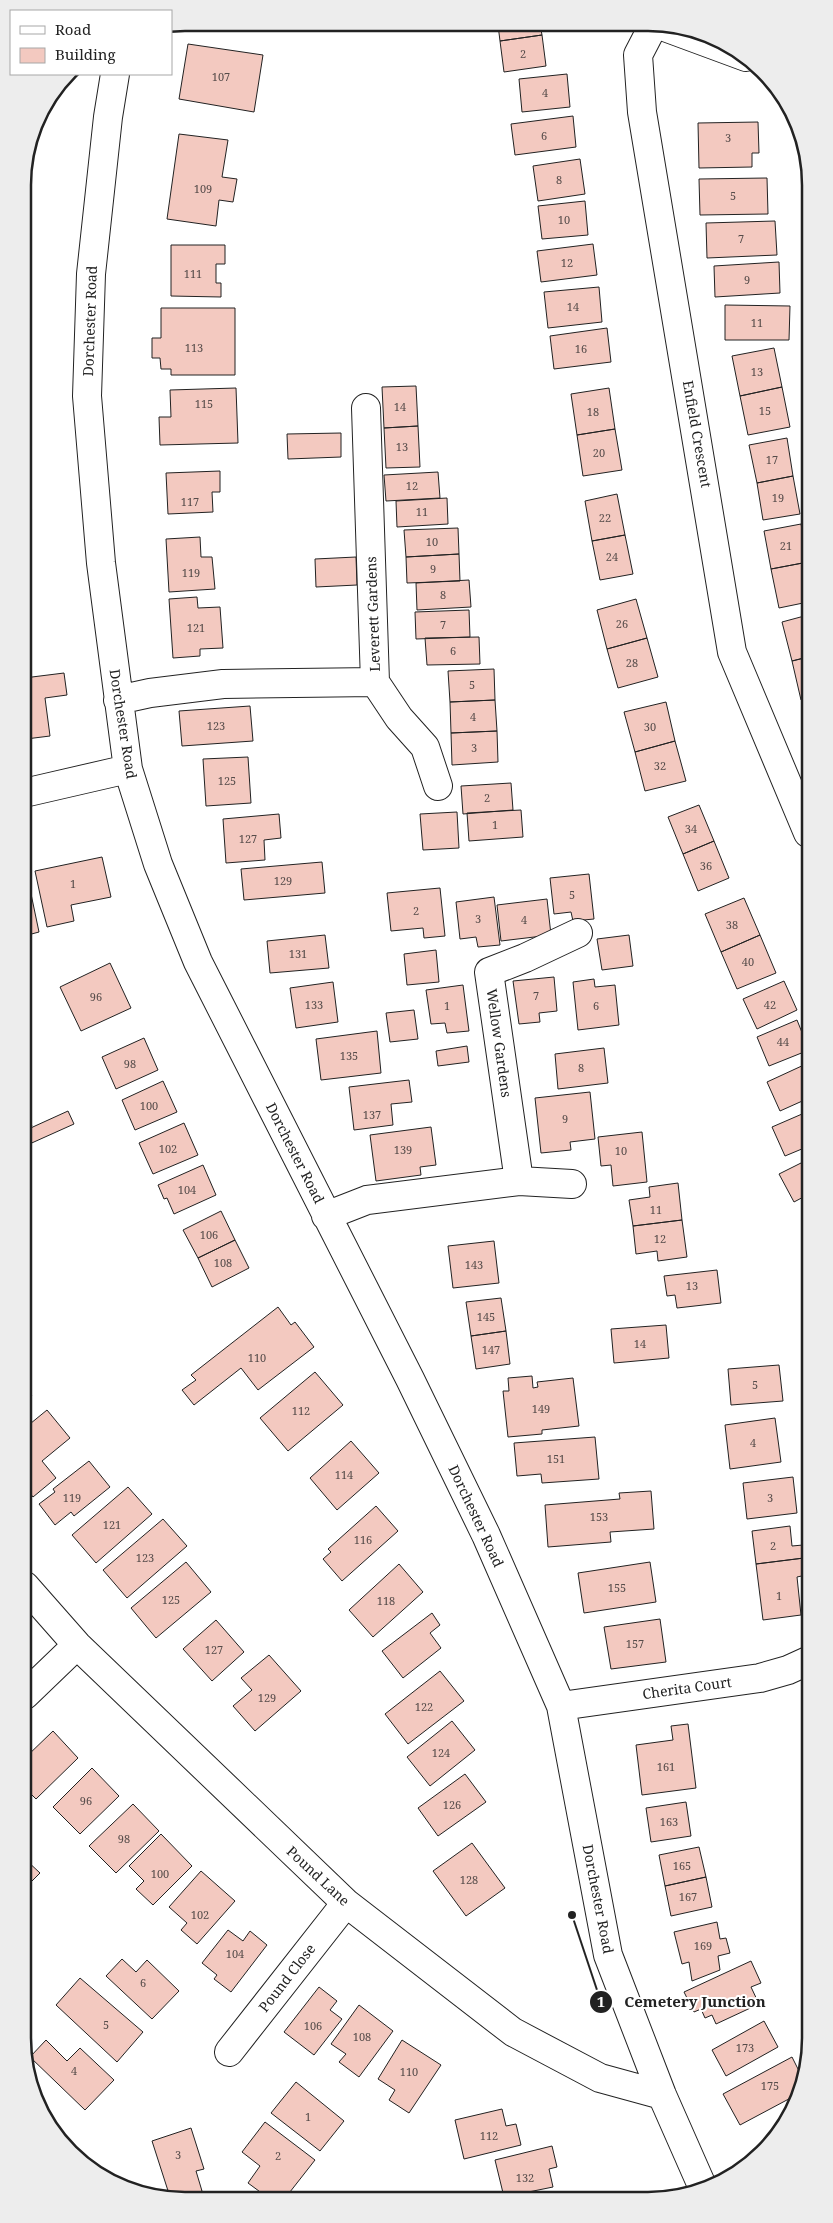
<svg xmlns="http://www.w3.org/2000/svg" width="833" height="2223" font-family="'Noto Serif',serif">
<rect width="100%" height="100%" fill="#fff"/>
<!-- building -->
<path fill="#f3c9c0" stroke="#222" d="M324 23 347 24 346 28Z
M498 25H540L542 35 500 41Z
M542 35 546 66 504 72 500 41Z
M188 44 263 55 254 112 179 99Z
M567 74 570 107 522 112 519 79Z
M573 116 576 147 515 155 511 124Z
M758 122 759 153H752V167L699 168 698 123Z
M179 134 228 140 222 177 237 179 233 202 219 200 216 226 167 219Z
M580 159 585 194 538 201 533 166Z
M767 178 768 214 700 215 699 179Z
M585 201 588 235 542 239 538 206Z
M775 221 777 255 707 258 706 223Z
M593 244 597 275 541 282 537 251Z
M171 245H225V264H216V283H221V297L171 296Z
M779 262 780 293 715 297 714 266Z
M599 287 602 322 548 328 544 292Z
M725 305 790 306 789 340H725Z
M161 308H235V375H171V369H161L160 358H152V338H161Z
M607 328 611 362 554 369 550 336Z
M774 348 782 387 740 396 732 356Z
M416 386 418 426 384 428 382 387Z
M782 387 790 427 748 435 740 396Z
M236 388 238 443 160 445 159 417H171L170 390Z
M609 388 615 429 577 435 571 394Z
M418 426 420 467 386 468 384 428Z
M615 429 622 470 583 476 577 435Z
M341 433V457L288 459 287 434Z
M787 438 793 476 757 483 749 445Z
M220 471V492H212L213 512 168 514 166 473Z
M438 472 440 498 386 501 384 475Z
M793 476 800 514 763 520 757 483Z
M617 494 625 535 592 541 585 501Z
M447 498 448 524 397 527 396 501Z
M801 524 808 562 771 569 764 531Z
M458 528 459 554 406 557 404 530Z
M625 535 633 574 600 580 592 541Z
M200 537 201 557H212L215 589 169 592 166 539Z
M459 554 460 581 407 583 406 557Z
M356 557 357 585 316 587 315 559Z
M808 562V602L779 608 771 569Z
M469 580 471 607 417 610 416 583Z
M197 597 198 608 220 607 223 648 200 649V656L173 658 169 599Z
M636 599 647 638 607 649 597 610Z
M469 610 470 637 416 639 415 612Z
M808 615V657L792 661 782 622Z
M479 637 480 664 427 665 425 638Z
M647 638 658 677 618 688 607 649Z
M808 657V698L801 700 792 661Z
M494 669 495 700 450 702 448 671Z
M64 673 67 695 45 698 50 736 26 739 28 751 24 752V678Z
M495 700 497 731 451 733 450 702Z
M666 702 675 741 635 752 624 712Z
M250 706 253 741 182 746 179 711Z
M497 731 498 762 452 765 451 733Z
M675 741 686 781 645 791 635 752Z
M248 757 251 803 206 806 203 759Z
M511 783 513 810 463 814 461 786Z
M699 805 714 841 683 854 668 817Z
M521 810 523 837 469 841 467 813Z
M457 812 459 848 423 850 420 814Z
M279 814 281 838 264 840 265 860 226 863 223 819Z
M714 841 729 878 698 891 683 854Z
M102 857 111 897 71 905 74 921 47 927 35 871Z
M322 862 325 893 244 900 241 869Z
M26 870 39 932 24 936V871Z
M589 874 594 919 573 921 571 912 554 914 550 878Z
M440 888 445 936 424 938 423 928 391 931 387 893Z
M494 897 500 945 478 947 476 937 460 939 456 902Z
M744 898 760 935 721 952 705 914Z
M547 899 551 935 501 941 497 905Z
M325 935 329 968 270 973 267 941Z
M629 935 633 966 602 970 597 939Z
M760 935 776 973 737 989 721 952Z
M436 950 439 982 407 985 404 954Z
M110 963 131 1008 81 1031 60 987Z
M554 977 557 1011 539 1013 540 1022 519 1024 513 981Z
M594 979 595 987 615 985 619 1025 578 1030 573 982Z
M784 981 797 1010 757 1029 743 999Z
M333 982 338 1022 296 1028 290 988Z
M463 985 469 1031 447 1033 445 1023 431 1024 426 990Z
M414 1010 418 1039 390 1042 386 1013Z
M797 1020 809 1050 769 1066 757 1037Z
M377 1031 381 1073 321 1080 316 1039Z
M144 1038 158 1070 116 1089 102 1057Z
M467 1046 469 1062 438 1066 436 1051Z
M604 1048 608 1083 558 1089 555 1054Z
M806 1064 809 1070V1098L780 1111 767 1082Z
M409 1080 412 1102 391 1104 393 1125 354 1130 349 1087Z
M163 1081 177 1112 135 1130 122 1100Z
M590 1092 595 1139 570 1142 571 1150 541 1153 535 1098Z
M68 1111 74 1124 25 1146 24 1131Z
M809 1111V1146L785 1156 772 1127Z
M24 1112 32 1126 24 1130Z
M184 1123 198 1155 153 1174 139 1143Z
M431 1127 436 1165 420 1167 421 1175 376 1181 370 1135Z
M642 1132 647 1182 613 1186 611 1165 601 1166 598 1137Z
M809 1159V1194L794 1202 779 1174Z
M203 1165 216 1195 174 1214 167 1198 164 1199 158 1185Z
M678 1183 682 1220 633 1226 629 1200 650 1197 649 1187Z
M221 1211 235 1240 198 1258 183 1230Z
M682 1220 687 1257 658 1261 657 1251 636 1254 633 1226Z
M235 1240 249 1268 212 1287 198 1258Z
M494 1241 499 1283 453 1288 448 1246Z
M717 1270 721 1303 677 1308 675 1295 667 1296 664 1276Z
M501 1298 506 1331 471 1336 466 1302Z
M278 1307 291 1325 295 1322 314 1347 258 1390 241 1368 194 1405 182 1390 196 1380 191 1375Z
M666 1325 669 1358 614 1363 611 1329Z
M506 1331 510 1364 476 1369 471 1336Z
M779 1365 783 1401 731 1405 728 1369Z
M315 1372 343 1405 288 1451 260 1418Z
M532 1376 533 1388 538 1387 537 1382 573 1378 579 1426 542 1430V1434L508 1437 503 1391H509L508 1378Z
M25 1381 30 1387 27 1390 32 1396 25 1402Z
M47 1410 70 1438 42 1461 56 1478 33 1497 25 1487V1428Z
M775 1418 781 1462 730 1469 725 1425Z
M595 1437 599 1479 542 1483 541 1474 517 1476 514 1443Z
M351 1441 379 1473 337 1510 310 1478Z
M89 1461 110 1487 74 1516 71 1512 55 1525 39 1504 55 1492 53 1489Z
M793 1477 797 1513 747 1519 743 1483Z
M128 1487 152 1514 96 1563 72 1535Z
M651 1491 654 1529 610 1532 611 1542 548 1547 545 1505 620 1499 619 1493Z
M376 1506 398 1531 342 1581 323 1559 331 1552 328 1549Z
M163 1519 187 1546 127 1598 103 1570Z
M790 1526 792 1546 803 1545 804 1558 756 1564 752 1531Z
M804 1558 806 1575 797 1577 801 1615 763 1620 756 1564Z
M186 1562 211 1592 156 1638 131 1608Z
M650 1562 656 1602 584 1613 578 1573Z
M399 1564 423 1592 373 1637 349 1610Z
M432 1613 440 1625 430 1633 441 1648 403 1678 382 1651Z
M660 1619 666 1662 611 1669 604 1627Z
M216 1620 244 1652 212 1681 183 1649Z
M269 1655 301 1691 255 1731 233 1706 252 1690 241 1678Z
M440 1671 464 1701 408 1744 385 1714Z
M452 1721 475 1750 430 1786 407 1757Z
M688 1724 696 1788 642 1795 636 1745 673 1740 671 1726Z
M53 1731 78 1758 36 1799 25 1788V1758Z
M92 1768 119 1796 80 1834 53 1807Z
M465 1774 486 1802 438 1836 418 1808Z
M686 1802 691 1836 651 1842 646 1808Z
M133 1804 159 1831 116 1873 89 1846Z
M161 1834 192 1866 153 1905 136 1889 144 1881 129 1866Z
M472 1843 505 1888 466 1916 433 1871Z
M699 1847 706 1877 665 1886 659 1855Z
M25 1859 40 1873 25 1888Z
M201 1871 235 1901 197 1944 181 1930 187 1923 169 1907Z
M706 1877 712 1907 671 1916 665 1886Z
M717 1922 720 1939 726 1938 730 1953 718 1956 720 1970 692 1981 689 1962 682 1964 674 1932Z
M228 1930 243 1941 250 1931 267 1945 231 1992 214 1979 217 1975 202 1963Z
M122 1959 136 1972 147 1960 179 1991 152 2019 106 1976Z
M751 1961 761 1983 751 1987 759 2004 716 2024 712 2015 705 2018 701 2009 694 2012 684 1992Z
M80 1978 143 2032 117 2062 56 2005Z
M319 1987 337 2001 330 2010 342 2019 314 2055 284 2032Z
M359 2005 393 2031 359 2077 339 2062 346 2054 331 2044Z
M764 2021 778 2047 726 2076 712 2050Z
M46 2040 67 2061 80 2048 114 2080 85 2110 30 2057Z
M402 2040 441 2065 409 2113 389 2100 395 2090 378 2079Z
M792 2057 803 2079 800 2093 740 2125 723 2094Z
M296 2082 344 2121 320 2151 271 2113Z
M502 2109 506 2126 516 2124 521 2145 464 2159 455 2120Z
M265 2122 315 2160 286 2197H267L248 2183 260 2166 242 2152Z
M191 2128 204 2169 196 2171 202 2191 183 2197H170L152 2141Z
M552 2146 557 2167 549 2169 553 2187 504 2197 495 2160Z"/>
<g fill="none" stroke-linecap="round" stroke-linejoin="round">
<!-- minor casing -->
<g stroke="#222" stroke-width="30">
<path id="minor" d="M653 26 638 55 642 112 732 652 808 833
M662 26 746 57
M115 74 108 117 91 274 87 396 101 563 128 769 158 864 198 962 410 1379 486 1535 561 1706 608 1955 662 2095 703 2188
M375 682 399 718 425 747 438 786
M118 700 150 693 223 684 375 682 366 408
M24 793 128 769
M519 1181 572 1184
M326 1216 367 1200 519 1181 489 972 525 958 578 933
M25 1586 77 1645 346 1903 513 2032 600 2078 662 2095
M25 1695 77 1645
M561 1706 760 1678 788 1670 810 1660
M229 2052 346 1903"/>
</g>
<!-- minor -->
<use href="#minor" stroke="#fff" stroke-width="28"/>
</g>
<g text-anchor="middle" stroke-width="4" stroke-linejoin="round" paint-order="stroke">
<!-- number labels -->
<g font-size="11" fill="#564c4a">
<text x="523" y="58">2</text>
<text x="221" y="81">107</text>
<text x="545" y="97">4</text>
<text x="544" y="140">6</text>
<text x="728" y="142">3</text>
<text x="559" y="184">8</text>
<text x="203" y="193">109</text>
<text x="733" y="200">5</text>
<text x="564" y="224">10</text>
<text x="741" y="243">7</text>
<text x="567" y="267">12</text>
<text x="193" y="278">111</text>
<text x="747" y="284">9</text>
<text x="573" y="311">14</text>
<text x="757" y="327">11</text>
<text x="194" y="352">113</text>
<text x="581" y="353">16</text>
<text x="757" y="376">13</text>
<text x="204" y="408">115</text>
<text x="400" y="411">14</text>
<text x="765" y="415">15</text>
<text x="593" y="416">18</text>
<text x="402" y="451">13</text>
<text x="599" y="457">20</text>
<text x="772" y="464">17</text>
<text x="412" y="490">12</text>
<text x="778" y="502">19</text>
<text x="190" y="506">117</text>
<text x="422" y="516">11</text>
<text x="605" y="522">22</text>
<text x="432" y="546">10</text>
<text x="786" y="550">21</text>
<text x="612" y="561">24</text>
<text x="433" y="573">9</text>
<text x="191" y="577">119</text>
<text x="443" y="599">8</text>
<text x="622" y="628">26</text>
<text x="443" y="629">7</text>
<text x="196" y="632">121</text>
<text x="453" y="655">6</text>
<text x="632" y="667">28</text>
<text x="472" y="689">5</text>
<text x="473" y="721">4</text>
<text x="216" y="730">123</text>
<text x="650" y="731">30</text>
<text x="474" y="752">3</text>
<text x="660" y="770">32</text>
<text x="227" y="785">125</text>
<text x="487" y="802">2</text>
<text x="495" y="829">1</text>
<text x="691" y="833">34</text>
<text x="248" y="843">127</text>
<text x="706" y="870">36</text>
<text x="283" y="885">129</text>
<text x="73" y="888">1</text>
<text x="572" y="899">5</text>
<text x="416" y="915">2</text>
<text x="478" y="923">3</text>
<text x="524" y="924">4</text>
<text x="732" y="929">38</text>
<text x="298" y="958">131</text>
<text x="748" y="966">40</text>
<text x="536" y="1000">7</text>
<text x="96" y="1001">96</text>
<text x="314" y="1009">133</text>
<text x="770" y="1009">42</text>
<text x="447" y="1010">1</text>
<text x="596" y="1010">6</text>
<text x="783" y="1046">44</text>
<text x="349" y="1060">135</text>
<text x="130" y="1068">98</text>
<text x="581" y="1072">8</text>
<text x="149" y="1110">100</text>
<text x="372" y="1119">137</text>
<text x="565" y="1123">9</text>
<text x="168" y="1153">102</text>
<text x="403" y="1154">139</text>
<text x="621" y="1155">10</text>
<text x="187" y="1194">104</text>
<text x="656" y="1214">11</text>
<text x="209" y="1239">106</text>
<text x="660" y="1243">12</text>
<text x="223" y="1267">108</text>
<text x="474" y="1269">143</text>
<text x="692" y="1290">13</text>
<text x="486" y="1321">145</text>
<text x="640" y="1348">14</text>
<text x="491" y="1354">147</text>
<text x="257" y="1362">110</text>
<text x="755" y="1389">5</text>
<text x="541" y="1413">149</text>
<text x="301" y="1415">112</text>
<text x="753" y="1447">4</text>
<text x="556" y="1463">151</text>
<text x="344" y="1479">114</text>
<text x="72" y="1502">119</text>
<text x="770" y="1502">3</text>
<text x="599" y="1521">153</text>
<text x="112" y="1529">121</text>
<text x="363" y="1544">116</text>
<text x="773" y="1550">2</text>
<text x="145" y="1562">123</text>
<text x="617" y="1592">155</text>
<text x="779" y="1600">1</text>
<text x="171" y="1604">125</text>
<text x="386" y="1605">118</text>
<text x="635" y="1648">157</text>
<text x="214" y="1654">127</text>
<text x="267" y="1702">129</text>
<text x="424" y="1711">122</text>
<text x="441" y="1757">124</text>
<text x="666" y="1771">161</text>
<text x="86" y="1805">96</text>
<text x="452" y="1809">126</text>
<text x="669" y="1826">163</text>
<text x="124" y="1843">98</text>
<text x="682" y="1870">165</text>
<text x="160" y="1878">100</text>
<text x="469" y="1884">128</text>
<text x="688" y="1901">167</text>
<text x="200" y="1919">102</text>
<text x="703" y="1950">169</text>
<text x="235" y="1958">104</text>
<text x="143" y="1987">6</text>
<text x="106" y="2029">5</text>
<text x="313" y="2030">106</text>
<text x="362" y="2041">108</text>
<text x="745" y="2052">173</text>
<text x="74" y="2075">4</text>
<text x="409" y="2076">110</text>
<text x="770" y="2090">175</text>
<text x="308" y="2121">1</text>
<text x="489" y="2140">112</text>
<text x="178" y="2159">3</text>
<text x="278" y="2160">2</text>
<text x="525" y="2182">132</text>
</g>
<!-- street labels -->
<g font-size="14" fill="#222" stroke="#fff">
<text transform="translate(90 321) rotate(-88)" y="5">Dorchester Road</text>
<text transform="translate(697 434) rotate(80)" y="5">Enfield Crescent</text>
<text transform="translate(373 614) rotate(-92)" y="5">Leverett Gardens</text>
<text transform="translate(123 724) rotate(81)" y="5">Dorchester Road</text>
<text transform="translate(499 1043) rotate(82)" y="5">Wellow Gardens</text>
<text transform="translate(295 1153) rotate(63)" y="5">Dorchester Road</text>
<text transform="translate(476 1516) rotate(65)" y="5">Dorchester Road</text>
<text transform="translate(687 1688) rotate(-8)" y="5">Cherita Court</text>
<text transform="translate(318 1876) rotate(43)" y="5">Pound Lane</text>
<text transform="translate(598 1899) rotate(79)" y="5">Dorchester Road</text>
<text transform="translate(287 1978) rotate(-52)" y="5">Pound Close</text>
</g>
</g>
<!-- crop -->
<path d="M0 0H833V2223H0ZM185 31H648A154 154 0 0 1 802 185V2038A154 154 0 0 1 648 2192H185A154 154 0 0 1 31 2038V185A154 154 0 0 1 185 31Z" fill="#ededed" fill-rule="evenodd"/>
<path fill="none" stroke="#222" stroke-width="2.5" d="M185 31H648A154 154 0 0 1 802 185V2038A154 154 0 0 1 648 2192H185A154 154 0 0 1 31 2038V185A154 154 0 0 1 185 31Z"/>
<!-- callouts -->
<path fill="none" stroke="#222" stroke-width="2" d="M572 1915L601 2002"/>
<g fill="#222" stroke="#fff" stroke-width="2">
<circle cx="572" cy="1915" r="5"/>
<circle cx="601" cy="2002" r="12"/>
</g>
<g font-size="15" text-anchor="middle" font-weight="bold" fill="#fff">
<text x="601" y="2007">1</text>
</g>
<g font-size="15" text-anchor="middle" font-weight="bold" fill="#222" stroke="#fff" stroke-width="4" stroke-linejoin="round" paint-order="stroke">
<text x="695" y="2007">Cemetery Junction</text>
</g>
<!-- legend -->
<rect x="10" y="10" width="162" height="65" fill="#ffffff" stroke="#a7a7a7"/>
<rect x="20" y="26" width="25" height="8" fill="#ffffff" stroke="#a7a7a7"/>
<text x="55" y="35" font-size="15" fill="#222222">Road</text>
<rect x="20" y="48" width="25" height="15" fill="#f3c9c0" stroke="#a7a7a7"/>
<text x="55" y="60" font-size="15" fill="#222222">Building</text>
</svg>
